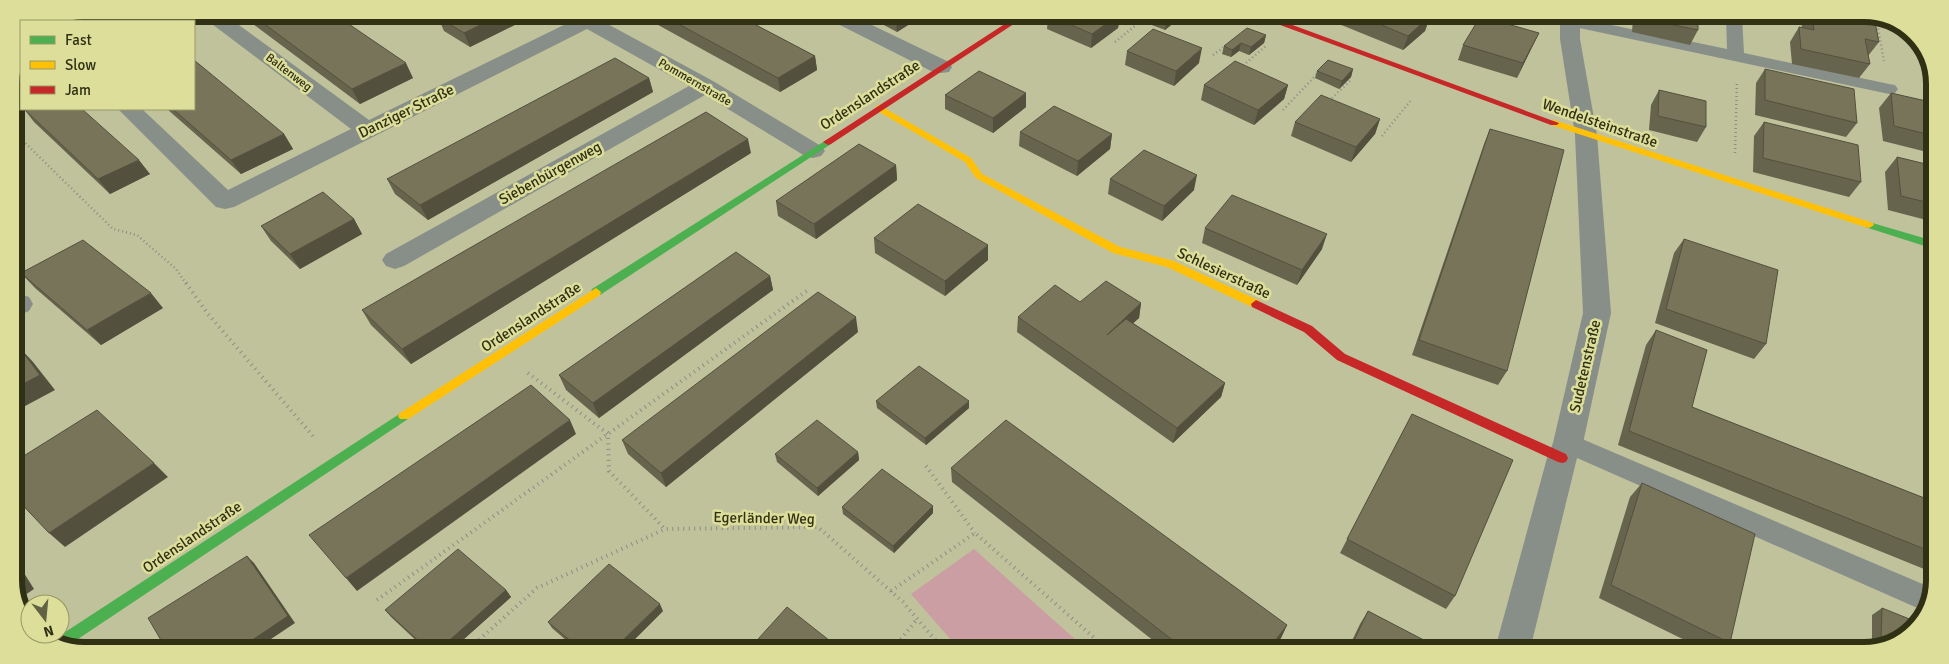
<svg xmlns="http://www.w3.org/2000/svg" width="1949" height="664" font-family="Signika,sans-serif">
<rect width="100%" height="100%" fill="#c0c29c"/>
<!-- green -->
<path fill="#ca9ea3" d="M974 549 1086 649 958 648 911 594Z"/>
<g fill="none" stroke-linecap="round" stroke-linejoin="round">
<!-- path-far1 -->
<path stroke="#8a8f85" stroke-width="2.5" stroke-dasharray="1 3" stroke-linecap="butt" d="M1876 17 1884 61
M1115 42 1146 17
M1213 55 1227 45
M1240 68 1266 46
M14 84 21 81
M1329 101 1352 79
M1283 110 1319 72
M14 132 113 229 137 235 176 269 187 285
M1382 136 1411 100
M1735 153 1737 81"/>
<!-- path -->
<path stroke="#8a8f85" stroke-width="4" stroke-dasharray="1 4.5" stroke-linecap="butt" d="M186 283 208 314 313 436
M528 373 608 434 609 471 665 529 818 527 903 602 942 648
M926 466 975 533
M891 591 975 533 1107 649
M377 600 808 290
M471 647 537 588 665 529
M894 648 917 619"/>
<!-- lane -->
<path fill="#888f88" fill-rule="evenodd" d="M1564 17H1573L1727 49 1726 17H1742L1744 53 1889 84 1895 85 1898 89 1895 93 1889 94 1570 26 1564 25 1562 21Z
M1568 433 1932 588V602L1925 611 1922 610 1559 450 1556 443 1559 436Z"/>
<!-- street -->
<path fill="#888f88" fill-rule="evenodd" d="M170 14H197C189 25 172 21 160 21L163 17Z
M201 14H224L369 120 572 21 567 15H591L713 81 821 146 825 151 821 156 813 158 805 156 705 95 404 266 395 269 386 266 382 260 386 254 689 86 587 29 234 207 225 209 216 207 118 109H142L228 190 351 129 204 18Z
M825 15H851L949 62 952 67 949 72 941 73 933 72 828 19Z
M1560 17H1580V39L1597 135 1611 313 1583 443 1577 458 1530 650 1495 649 1547 458 1553 443 1583 313 1575 135 1560 39Z
M20 294 29 297 33 304 29 311 14 317V296Z"/>
<!-- fast -->
<path fill="#4caf50" fill-rule="evenodd" d="M828 139 833 142 831 144 600 295H592L591 292 592 289Z
M1869 222 1934 241V249L1865 227 1864 225Z
M404 411 408 413 410 416 408 419 66 647H62L53 640Z"/>
<!-- slow -->
<path fill="#ffc107" fill-rule="evenodd" d="M879 105 971 158 982 174 1120 247 1174 261 1260 301 1261 304 1256 308 1252 307 1167 267 1113 253 976 178 965 162 876 110V106Z
M1554 120 1873 223 1874 225 1869 228 1865 227 1551 125V121Z
M596 288 601 292 600 295 408 419H400L398 416 400 413Z"/>
<!-- jam -->
<path fill="#c62828" fill-rule="evenodd" d="M1017 16H1026L831 144 828 145 823 142Z
M1256 16H1268L1559 123 1557 125H1551Z
M1256 300 1312 326 1345 354 1566 454 1568 458 1566 462 1562 463 1558 462 1337 360 1304 332 1252 307 1251 304Z"/>
</g>
<!-- wall -->
<path fill="#66644d" d="M247 14H334L413 78 360 104 253 24Z
M443 14 523 15 525 20 470 47 444 31 438 17Z
M640 15H737L815 56 817 70 780 92Z
M865 15H924L897 32Z
M1048 16H1120L1118 28 1091 48 1047 29Z
M1144 16H1182L1165 30 1144 22Z
M1341 16H1430L1425 31 1403 50 1339 24Z
M1633 17H1703L1699 24 1698 23V30L1690 45 1632 32Z
M1793 17H1874L1879 42 1868 56 1870 64 1859 78 1792 64 1790 42 1799 27 1802 28 1801 20 1793 18Z
M1539 33 1517 78 1458 60 1463 45Z
M1266 35 1264 43 1249 55 1239 51 1231 57 1222 54 1224 46Z
M1127 51 1199 63 1174 86 1125 65Z
M1353 69 1351 77 1339 89 1315 78 1317 71Z
M1765 69 1857 123 1846 137 1755 115 1756 83Z
M649 78 653 92 428 220 395 194 387 179Z
M1204 85H1288L1284 99 1254 125 1201 100Z
M1659 90 1706 127 1697 142 1649 130 1651 105Z
M1026 93V107L993 133 945 109V95Z
M1891 93 1935 103V154L1883 141 1879 108Z
M24 109 150 174 110 194 34 122Z
M167 109H194L284 134 293 149 241 174Z
M1380 119 1375 134 1351 162 1291 136 1295 122Z
M1764 122 1861 182 1849 197 1753 172 1754 136Z
M1490 129 1507 371 1498 385 1412 355 1484 144Z
M1020 132 1112 134 1110 149 1077 176 1019 146Z
M751 153 411 364 371 325 362 310Z
M1897 157 1934 166V222L1888 210 1885 172Z
M896 165 897 180 816 239 778 216 776 201Z
M1110 179 1194 190 1162 221 1108 194Z
M354 219 362 234 300 269 271 241 261 226Z
M1205 228 1322 249 1297 285 1202 243Z
M874 238 988 260 945 296 875 253Z
M1684 239 1766 344 1754 359 1655 323 1674 253Z
M21 273 163 308 101 345 35 288Z
M770 276 773 290 599 418 566 390 559 375Z
M1934 278V306L1931 281Z
M1080 302 1141 303 1139 318 1133 323 1225 383 1221 397 1173 443 1017 332 1018 317Z
M1656 330 1692 407 1932 501V563L1924 569 1618 445 1646 345Z
M858 332 666 487 628 454 622 440Z
M876 401 969 408 926 445 877 408Z
M1412 414 1455 596 1446 609 1340 553Z
M858 452 859 460 818 496 777 462 775 454Z
M951 468 1287 625 1281 638 1272 649H1164L952 482Z
M1642 483 1730 643 1722 650H1705L1599 598 1630 497Z
M933 506V513L894 553 843 514 842 507Z
M506 590 511 597 455 647H423L391 617 385 610Z
M1882 608 1907 636 1873 647H1872V615Z
M663 611 626 648H575L552 628 548 622Z
M1368 611 1441 649H1348L1360 624Z"/>
<!-- shaded-wall -->
<path fill="#53513e" d="M89 14H104L109 21H70Z
M501 15H523L525 20 470 47 464 33Z
M900 15H924L897 32 896 17Z
M1117 16H1120L1118 28 1091 48 1092 34Z
M1174 16H1182L1165 30 1166 23Z
M1430 16 1425 31 1403 50 1408 36Z
M1539 33 1532 47 1517 78 1523 63Z
M1266 35 1264 43 1249 55 1251 47Z
M1241 43 1239 51 1231 57 1232 50Z
M1202 48 1199 63 1174 86 1176 71Z
M815 56 817 70 780 92 778 78Z
M406 63 413 78 360 104 352 89Z
M1353 69 1351 77 1339 89 1342 81Z
M649 78 653 92 428 220 420 205Z
M1288 85 1284 99 1254 125 1258 110Z
M1026 93V107L993 133V118Z
M1380 119 1375 134 1351 162 1356 147Z
M284 134 293 149 241 174 231 160Z
M1112 134 1110 149 1077 176 1078 161Z
M748 139 751 153 411 364 402 349Z
M139 160 150 174 110 194 98 179Z
M896 165 897 180 816 239 814 224Z
M1197 175 1194 190 1162 221 1164 206Z
M354 219 362 234 300 269 290 254Z
M1327 234 1322 249 1297 285 1302 270Z
M988 245V260L945 296V281Z
M770 276 773 290 599 418 593 403Z
M151 293 163 308 101 345 87 330Z
M1141 303 1139 318 1105 349 1107 335Z
M856 317 858 332 666 487 661 473Z
M19 347 33 362 55 390 14 412V389Z
M1225 383 1221 397 1173 443 1177 428Z
M969 401V408L926 445 925 438Z
M570 420 576 434 357 591 346 578Z
M858 452 859 460 818 496 817 488Z
M154 463 168 477 65 547 49 533Z
M933 506V513L894 553 893 546Z
M247 556 254 563 295 623 259 647H242Z
M14 557 34 589 19 599 14 584Z
M506 590 511 597 455 647H442Z
M660 604 663 611 626 648H615Z
M1287 625 1281 638 1272 649H1269Z"/>
<!-- building -->
<path fill="#777459" stroke="#53513e" d="M84 14H89L70 21H66Z
M251 14H334L406 63 352 89Z
M443 14 501 15 464 33 438 17Z
M662 15H737L815 56 778 78Z
M1051 16H1117L1092 34Z
M1148 16H1174L1166 23Z
M1360 16H1430L1408 36Z
M1480 17H1483L1539 33 1523 63 1463 45Z
M1640 17H1698V30L1639 18Z
M1812 17H1874L1879 42 1865 39 1870 64 1801 49 1799 27 1814 30Z
M1247 28 1266 35 1251 47 1241 43 1232 50 1224 46Z
M1153 29 1202 48 1176 71 1127 51Z
M615 58 649 78 420 205 387 179Z
M194 60 284 134 231 160 173 109H194Z
M1328 60 1353 69 1342 81 1317 71Z
M1235 61 1288 85 1258 110 1204 85Z
M1765 69 1854 89 1857 123 1765 100Z
M979 71 1026 93 993 118 945 95Z
M1659 90 1706 101V127L1658 116Z
M1891 93 1935 103V136L1894 126Z
M1321 95 1380 119 1356 147 1295 122Z
M1054 106 1112 134 1078 161 1020 132Z
M24 109H82L139 160 98 179Z
M706 112 748 139 402 349 362 310Z
M1764 122 1858 145 1861 182 1763 158Z
M1490 129 1564 150 1507 371 1419 340Z
M859 144 896 165 814 224 776 201Z
M1144 150 1197 175 1164 206 1110 179Z
M1897 157 1934 166V204L1901 196Z
M323 192 354 219 290 254 261 226Z
M1232 195 1327 234 1302 270 1205 228Z
M918 204 988 245 945 281 874 238Z
M1684 239 1778 270 1766 344 1666 309Z
M83 240 151 293 87 330 21 273Z
M736 252 770 276 593 403 559 375Z
M1106 281 1141 303 1107 335 1126 319 1225 383 1177 428 1018 317 1055 285 1080 302Z
M818 292 856 317 661 473 622 440Z
M1656 330 1707 350 1692 407 1932 501V552L1629 431Z
M19 347 40 375 14 389V349Z
M919 366 969 401 925 438 876 401Z
M531 385 570 420 346 578 309 535Z
M97 410 154 463 49 533 14 496V462Z
M1412 414 1513 460 1455 596 1347 539Z
M817 420 858 452 817 488 775 454Z
M1006 420 1287 625 1269 649H1184L951 468Z
M882 469 933 506 893 546 842 507Z
M1642 483 1755 534 1730 643 1611 585Z
M458 549 506 590 442 647H425L385 610Z
M247 556 288 616 242 647H165L148 618Z
M609 564 660 604 615 648H579L548 622Z
M14 572 17 576 14 578Z
M787 607 839 648H750Z
M1882 608 1917 622 1907 636 1887 643 1881 640Z
M1368 611 1441 649H1350Z"/>
<g text-anchor="middle" stroke-width="5" stroke-linejoin="round" paint-order="stroke">
<!-- far-street labels -->
<g font-size="12" fill="#2f3014" stroke="#dcde9a">
<text transform="translate(289 72) rotate(37)" y="4">Baltenweg</text>
<text transform="translate(695 82) rotate(30)" y="4">Pommernstraße</text>
</g>
<!-- street labels -->
<g font-size="15" fill="#2f3014" stroke="#dcde9a">
<text transform="translate(870 95) rotate(-33)" y="5">Ordenslandstraße</text>
<text transform="translate(406 111) rotate(-26)" y="5">Danziger Straße</text>
<text transform="translate(1600 123) rotate(19)" y="5">Wendelsteinstraße</text>
<text transform="translate(550 173) rotate(-29)" y="5">Siebenbürgenweg</text>
<text transform="translate(1224 273) rotate(25)" y="5">Schlesierstraße</text>
<text transform="translate(531 317) rotate(-33)" y="5">Ordenslandstraße</text>
<text transform="translate(1585 366) rotate(-77)" y="5">Sudetenstraße</text>
<text transform="translate(764 518) rotate(1)" y="5">Egerländer Weg</text>
<text transform="translate(192 537) rotate(-34)" y="5">Ordenslandstraße</text>
</g>
</g>
<!-- crop -->
<path d="M0 0H1949V664H0ZM84 22H1864A62 62 0 0 1 1926 84V580A62 62 0 0 1 1864 642H84A62 62 0 0 1 22 580V84A62 62 0 0 1 84 22Z" fill="#dcde9a" fill-rule="evenodd"/>
<path fill="none" stroke="#2f3014" stroke-width="6" d="M84 22H1864A62 62 0 0 1 1926 84V580A62 62 0 0 1 1864 642H84A62 62 0 0 1 22 580V84A62 62 0 0 1 84 22Z"/>
<!-- legend -->
<rect x="20" y="20" width="175" height="90" fill="#dcde9a" stroke="#979864"/>
<rect x="30" y="36" width="25" height="8" fill="#4caf50" stroke="#979864"/>
<text x="65" y="45" font-size="15" fill="#2f3014">Fast</text>
<rect x="30" y="61" width="25" height="8" fill="#ffc107" stroke="#979864"/>
<text x="65" y="70" font-size="15" fill="#2f3014">Slow</text>
<rect x="30" y="86" width="25" height="8" fill="#c62828" stroke="#979864"/>
<text x="65" y="95" font-size="15" fill="#2f3014">Jam</text>
<!-- north arrow -->
<g transform="translate(45 619) rotate(164)"><circle r="24" fill="#dcde9a" stroke="#979864"/>
<path d="M0-4L9 19L0 12L-9 19Z" fill="#626344"/>
<text y="-8" font-size="14" font-weight="bold" text-anchor="middle" fill="#2f3014">N</text>
</g>
</svg>
